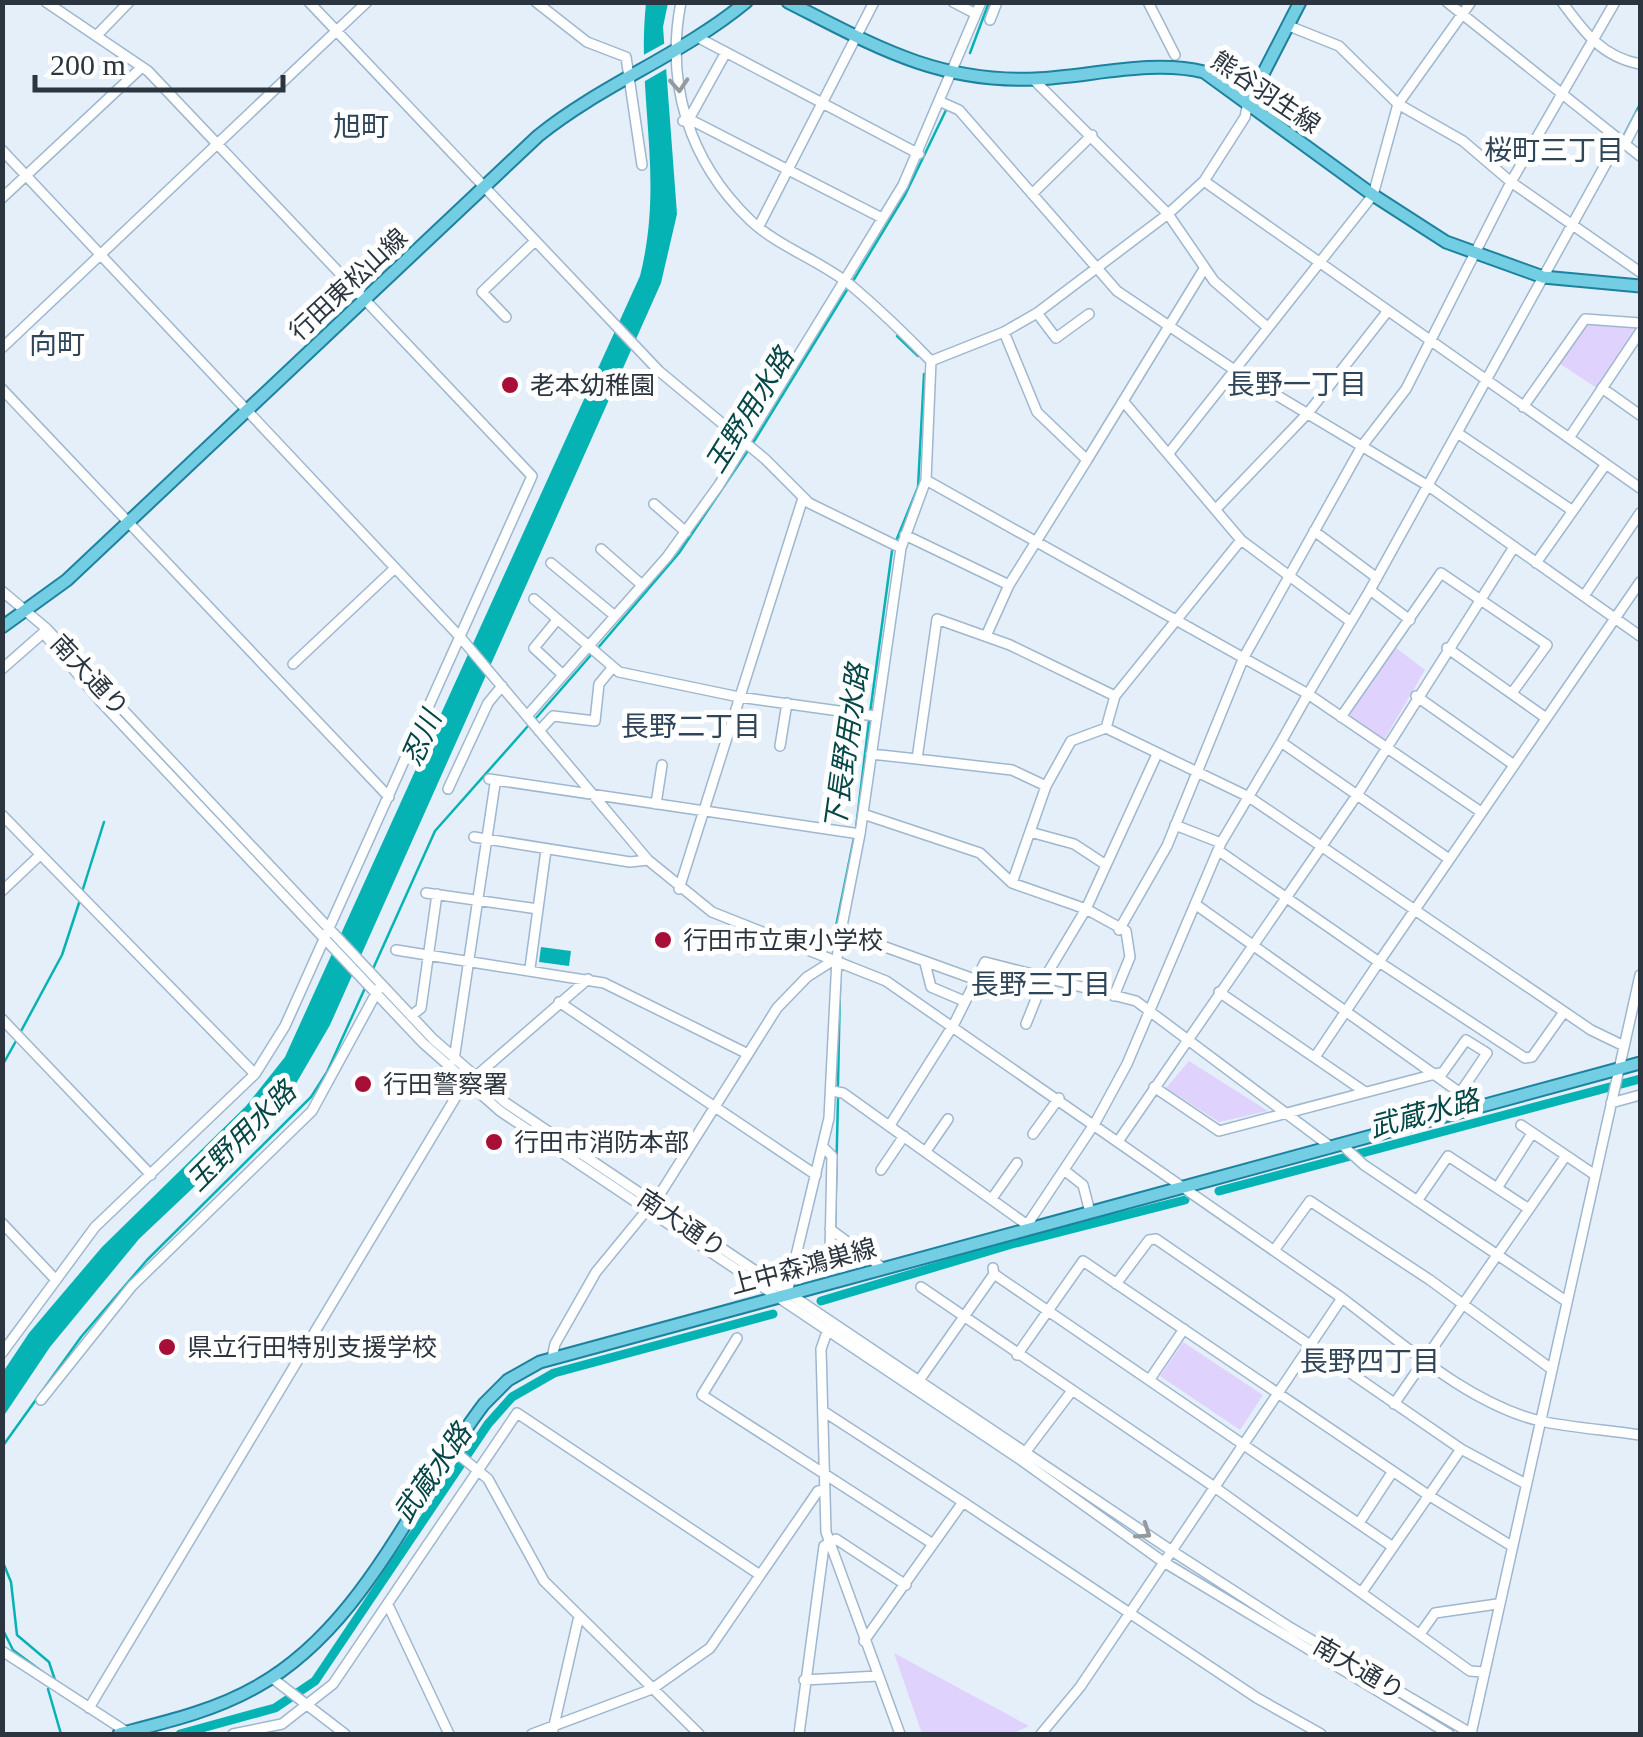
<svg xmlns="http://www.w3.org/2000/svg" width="1643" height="1737" font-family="'Times New Roman','Noto Sans JP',serif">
<rect width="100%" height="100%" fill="#e5eff9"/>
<!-- green -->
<path fill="#dfd3fd" d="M1586 322 1639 326 1598 389 1556 361Z
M1395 647 1425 670 1384 740 1347 715Z
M1189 1061 1268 1111 1219 1122 1166 1088Z
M1183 1342 1263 1395 1240 1430 1160 1376Z
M894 1653 1029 1726 1012 1734H922Z"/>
<!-- water -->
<path fill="#05b3b4" d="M646 3H668L663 27 677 214 661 283 330 1025 287 1099 139 1239 50 1347 3 1417V1372L29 1333 102 1247 246 1106 285 1057 640 276C665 177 636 99 646 3Z
M541 947 571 951 569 966 539 962Z"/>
<!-- pier -->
<path fill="#e5eff9" d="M669 41 671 66 640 84 638 58Z"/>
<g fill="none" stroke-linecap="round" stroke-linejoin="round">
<!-- stream -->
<path stroke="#05b3b4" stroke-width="2.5" d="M970 53 989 2
M1623 137 1640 104
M853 281 905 195 947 108
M897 336 918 356
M753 443 848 288
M896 541 918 487 924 374
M597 649 679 553 749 449
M870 713 892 551
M536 718 591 655
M82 892 104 822
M832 946 856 828 869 721
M372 971 435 831 528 726
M20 1033 62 955 80 900
M2 1066 16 1041
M838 1085 840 985
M835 1227 838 1098
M835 1271V1240
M2 1447 81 1337 147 1260 311 1097 327 1072 365 988
M2 1560 11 1582 17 1635 49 1662 55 1680
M2 1628 13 1650 44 1673
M48 1689 61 1734"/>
<!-- canal -->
<path stroke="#05b3b4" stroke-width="9" d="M1219 1191 1640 1079
M821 1301 1012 1244 1185 1200
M180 1734 275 1708 315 1681 488 1424 512 1397 554 1373 773 1314"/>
<!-- minor casing -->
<g stroke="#9eb7cf" stroke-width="12">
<path id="minor" d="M309 2 659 371 765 459 809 503 901 548
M536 2 587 42 626 57 642 165
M681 2C665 84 689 161 750 220 778 247 822 261 853 287 880 310 906 335 931 361L926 480 901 548 860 834 841 931
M953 2 976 14
M1148 2 1175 55
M1447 2 1640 156
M1562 2C1584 32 1602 57 1640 64
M990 20 997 2
M1289 26 1339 46 1398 104 1463 141 1511 182 1640 272
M98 34 129 2
M697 37 919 154
M1033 79 1168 214 1214 281 1266 326
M941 102 959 110 1117 291 1233 369 1430 487 1640 636
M689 119 725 54
M683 121 689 119 882 218
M1625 144 1640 115
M2 150 461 638 648 860 712 912 886 981 1342 1298
M1204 181 1640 488
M1032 194 1092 135
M2 198 142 67
M759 226 874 2
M1037 313 1056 338 1089 314
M506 317 482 292 535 241
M1004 332 1037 412 1087 460 1009 585
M2 348 367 2
M931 361 1004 332 1037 313 1168 214 1204 181 1245 117 1248 103
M1602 388 1640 415
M2 389 389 797
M1123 401 1241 540 1351 622
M1523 407 1585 319 1640 323
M1459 434 1573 511
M1569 438 1640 332
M1169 453 1373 195 1398 104 1471 2
M1087 460 1204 269
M926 480 1308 694 1370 590 1410 620
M654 504 686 532
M1216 509 1308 413 1387 312
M1314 531 1377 578
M905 535 1009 585 986 636
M601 549 642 585
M551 563 615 616
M1536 563 1606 464
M1370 590 1619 140
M2 591 47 629 433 1039 506 1103 1169 1549 1291 1628 1472 1734
M1584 596 1640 513
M534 599 619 672 739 697 875 716
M557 620 534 648 563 675
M46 636 100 701 423 1043 500 1111 1021 1460 1162 1561 1449 1734
M1447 648 1546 718
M293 664 395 568
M2 669 43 633
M1115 696 1241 540
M1416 696 1514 765
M527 716 667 557 719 485 903 185 981 2
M1341 717 1441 573 1547 645 1512 693
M1106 728 1249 797 1591 1030 1624 1046
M539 731 553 716 595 721 599 684 613 667
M780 746 787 703
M871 754 917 759 937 619 1010 645 1115 696 1106 728 1071 741 1046 786
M917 759 1012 770 1046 786 1012 883 1086 909 1126 931 1130 957 1114 996
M489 779 860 834
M448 789 488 703 502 686
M656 804 662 765
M863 814 980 853 1012 883
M2 815 255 1074
M1175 825 1221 843
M1030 832 1074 844 1106 865
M474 837 630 862 648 860
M1219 851 1379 962 1640 582
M1449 859 1281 742 1308 694 1481 812
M679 889 803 498
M2 891 40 855
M426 893 538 909
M1195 904 1480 1107
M1119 930 1167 846 1244 657 1362 446 1406 389 1511 182 1615 2
M396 950 604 983 746 1053
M837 958 841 931 974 979
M925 963 931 987 964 1001
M530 968 546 850
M1219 992 1365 1092
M559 1002 816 1175
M411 1016 421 1008 437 894
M2 1019 151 1175
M1026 1024 1044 979 1086 909 1157 754
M1315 1057 1379 962 1525 1058 1532 1057 1564 1012
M454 1060 495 784
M1441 1075 1466 1040 1487 1053 1462 1090
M1154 1087 1219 1131 1439 1073
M832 1091 843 1093 1030 1227
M1611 1103 1640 1095
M890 1125 954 1024 985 962 1136 1001 1331 1147
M1521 1125 1595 1175
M1033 1134 1059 1098
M1119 1140 1357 795 1514 547
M1341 1144 1364 1165 1566 1301
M823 1147 832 1156 830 1252
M926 1151 948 1119
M881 1170 904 1136
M1064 1170 1083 1185 1090 1212
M1497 1188 1531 1135
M993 1197 1017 1163
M1417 1201 1448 1156 1529 1209
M1029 1222 1095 1123 1127 1064 1221 843 1281 742
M2 1223 56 1280 95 1227 255 1074 285 1026 532 476 148 71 46 2
M830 1229 883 1268
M1275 1249 1310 1201 1430 1280 1550 1368
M994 1274 1393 1547
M1116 1284 1149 1240 1156 1239 1461 1449 1524 1483
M921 1287 1213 1486 1470 1671 1483 1672
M828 1329 821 1349 826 1532 900 1734
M737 1338 702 1395 933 1544
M2 1353 56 1280
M1017 1355 1083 1261 1428 1495 1510 1545
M552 1358 555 1344 596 1272 660 1194 777 1008 807 977 837 958 829 1118 787 1293
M1150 1379 1184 1329
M918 1382 994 1274 993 1268
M41 1400 132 1286 312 1111 379 988
M1394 1404 1565 1157
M823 1411 963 1502 864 1641
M453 1450 488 1479 544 1581 699 1734
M1024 1454 1071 1392
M963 1502 1257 1698 1321 1734
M1359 1523 1393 1471
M1362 1592 1461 1449
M389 1607 449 1734
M1420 1634 1435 1613 1497 1604
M2 1651 130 1734
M272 1678 345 1734
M804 1680 878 1676
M89 1708 460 1090 588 979
M233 1734 282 1724 333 1684 517 1413 760 1575
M532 1734 652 1689 710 1648 818 1491 824 1490
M552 1734 579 1616
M799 1734 824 1546 836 1539 906 1585
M1041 1734 1080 1687 1342 1298C1401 1342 1467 1403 1540 1421 1573 1428 1608 1430 1640 1435
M1471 1734 1640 975"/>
</g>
<!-- major casing -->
<g stroke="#1d829e" stroke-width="15">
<path id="major" d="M788 2C873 45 936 83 1035 79 1088 77 1151 59 1204 72L1373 195 1446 242 1543 277 1640 286
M1248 103 1300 2
M2 627 67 580 538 136C602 84 682 55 746 2
M119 1734C166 1722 214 1711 256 1687 364 1627 412 1498 484 1404L508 1380 540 1362 1640 1063"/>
</g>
<!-- minor -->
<use href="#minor" stroke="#fff" stroke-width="9"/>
<!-- major -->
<use href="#major" stroke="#73cde3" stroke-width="11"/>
</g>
<!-- one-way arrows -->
<defs><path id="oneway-chevron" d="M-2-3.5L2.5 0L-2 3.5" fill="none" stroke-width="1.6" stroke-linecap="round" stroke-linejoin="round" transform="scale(2.5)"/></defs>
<g stroke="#959a9f">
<use href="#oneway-chevron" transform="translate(679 85) rotate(86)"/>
<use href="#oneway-chevron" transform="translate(1144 1532) rotate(34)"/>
</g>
<!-- markers -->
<g fill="#a70f38" stroke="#fff" stroke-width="4">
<circle cx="510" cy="385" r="10"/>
<circle cx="663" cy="940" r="10"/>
<circle cx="363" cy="1084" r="10"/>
<circle cx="494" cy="1142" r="10"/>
<circle cx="167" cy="1347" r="10"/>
</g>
<g text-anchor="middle" stroke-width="10" stroke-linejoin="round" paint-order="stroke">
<!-- street labels -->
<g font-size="25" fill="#2b353f" stroke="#fff">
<text transform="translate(1266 92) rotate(34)" y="9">熊谷羽生線</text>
<text transform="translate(348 284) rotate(-43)" y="9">行田東松山線</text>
<text transform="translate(90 675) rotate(47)" y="9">南大通り</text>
<text transform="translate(682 1223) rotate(34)" y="9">南大通り</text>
<text transform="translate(803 1266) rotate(-15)" y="9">上中森鴻巣線</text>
<text transform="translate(1359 1668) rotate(30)" y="9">南大通り</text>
</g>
<!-- poi labels -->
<g font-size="25" fill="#2b353f" stroke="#fff" text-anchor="start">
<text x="530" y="394">老本幼稚園</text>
<text x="683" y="949">行田市立東小学校</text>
<text x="383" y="1093">行田警察署</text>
<text x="514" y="1151">行田市消防本部</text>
<text x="187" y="1356">県立行田特別支援学校</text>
</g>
<!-- neighbourhood labels -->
<g font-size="28" fill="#2f4559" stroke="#fff">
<text x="361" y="136">旭町</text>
<text x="1554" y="160">桜町三丁目</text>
<text x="57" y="354">向町</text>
<text x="1297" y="394">長野一丁目</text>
<text x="691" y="736">長野二丁目</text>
<text x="1041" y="994">長野三丁目</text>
<text x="1370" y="1371">長野四丁目</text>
</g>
<!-- water labels -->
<g font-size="28" font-style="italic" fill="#054646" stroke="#fff">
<text transform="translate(749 410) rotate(-58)" y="10">玉野用水路</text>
<text transform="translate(421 738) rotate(-66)" y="10">忍川</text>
<text transform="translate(846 747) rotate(-82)" y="10">下長野用水路</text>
<text transform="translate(1424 1113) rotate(-15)" y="10">武蔵水路</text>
<text transform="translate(241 1136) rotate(-45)" y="10">玉野用水路</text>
<text transform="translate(432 1473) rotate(-55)" y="10">武蔵水路</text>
</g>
</g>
<!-- border -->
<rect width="1643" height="1737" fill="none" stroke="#2b353f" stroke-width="10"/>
<!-- scale -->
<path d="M35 75v15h248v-15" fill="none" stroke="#2b353f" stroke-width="5"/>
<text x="50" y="75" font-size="30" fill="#2b353f" stroke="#ffffff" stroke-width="8" paint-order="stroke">200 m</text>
</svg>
